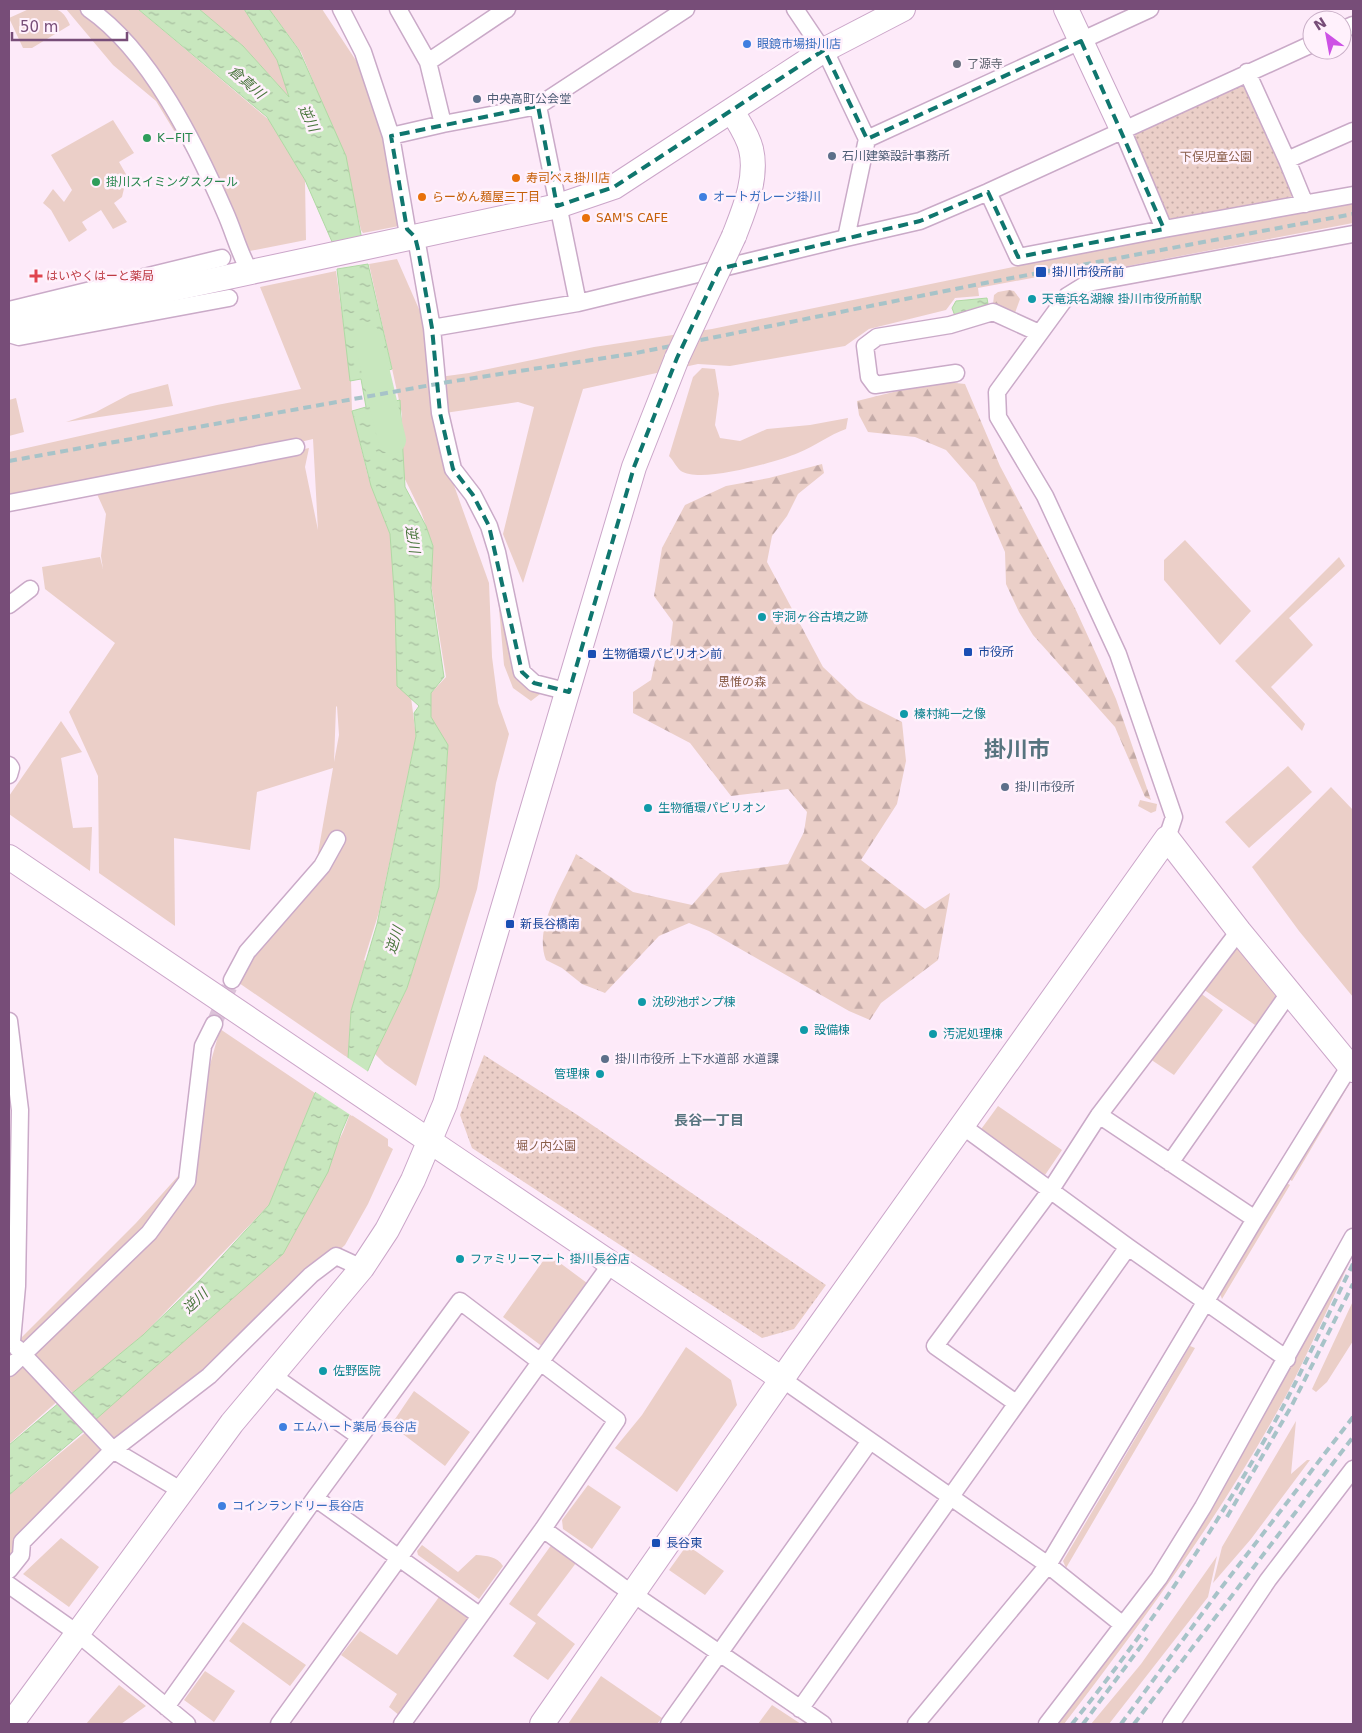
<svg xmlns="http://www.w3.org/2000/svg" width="1362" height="1733" font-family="'DejaVu Sans','Noto Sans JP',sans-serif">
<defs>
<pattern id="forest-firs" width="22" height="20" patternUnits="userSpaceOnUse" patternTransform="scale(1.25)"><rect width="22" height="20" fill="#ebcfc8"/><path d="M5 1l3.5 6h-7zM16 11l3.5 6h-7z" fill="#c3aaa7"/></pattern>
<pattern id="park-dots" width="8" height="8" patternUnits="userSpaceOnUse" patternTransform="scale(1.25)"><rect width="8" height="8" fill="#ebcfc8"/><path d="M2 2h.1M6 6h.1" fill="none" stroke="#c3aaa7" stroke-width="1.8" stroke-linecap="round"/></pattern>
<pattern id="water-ripples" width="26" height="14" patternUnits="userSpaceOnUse" patternTransform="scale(1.25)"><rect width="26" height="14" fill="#c8e7be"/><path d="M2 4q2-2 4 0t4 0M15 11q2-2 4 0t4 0" fill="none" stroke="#a7bd9f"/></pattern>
</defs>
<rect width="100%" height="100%" fill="#fdeaf9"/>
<!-- green -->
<path fill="#ebcfc8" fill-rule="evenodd" d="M29 9C49 9 61 3 70 25L32 48H23L9 18Z
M66 9H138L269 120 305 180 306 240 235 254 202 177 156 101 113 65Z
M199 9H244L277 60 290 98 243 46Z
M269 9H322L357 62 385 133 399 226 363 233 361 230 343 153 301 52Z
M113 120 134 153 119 162 127 176 122 197 114 203 127 222 113 229 101 210 82 222 87 230 69 242 51 210 43 203 53 189 64 202 72 190 51 155Z
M1353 202V223L1107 270 1106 264 978 288 979 296 955 298 946 310 869 329 845 346 730 366 698 364 583 389 523 583 503 534 534 407 518 402 445 413 451 477 489 583 492 657 498 703 509 734 496 783 477 889 416 1086 385 1064 375 1054 407 988 439 887 448 747 431 717V693L446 677 431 584 433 546 421 512 400 469 402 414 369 264 397 259 422 316 432 378 469 373 594 347 712 329 1139 241Z
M336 271 351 380 352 411 368 476 390 534 416 736 379 912 364 960 366 961 351 1011 348 1058 239 983 259 931 317 859 333 768 257 792 250 850 174 838 175 926 99 873 98 776 69 712 115 643 45 589 42 567 100 557 103 569 101 556 106 514 97 494 309 448 305 467 318 530 313 439 254 453 9 499V452L217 405 301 389 260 287ZM337 706 339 735 334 762 336 707Z
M702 368 715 369 719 394 715 425 720 438 740 441 767 429 810 425 848 418 846 429C829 435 815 446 798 453 776 462 701 484 681 471 677 468 673 460 669 456L693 377Z
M168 384 173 406 66 422 96 412 130 394Z
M16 398 24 432 9 436V400Z
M1185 540 1251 611 1220 645 1164 580V560Z
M1339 557 1345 566 1289 618 1313 645 1271 687 1305 724 1302 731 1235 661Z
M496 574 512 654 544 691 531 701 513 688 504 665Z
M61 721 82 752 61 758 73 828 92 827 90 871 9 814V796Z
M1288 766 1312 792 1249 848 1225 822Z
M1331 787 1353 810V997L1299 931 1252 867Z
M1240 941 1281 995 1255 1025 1203 989Z
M1199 992 1223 1010 1174 1075 1150 1059Z
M220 1029 315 1093 269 1205 143 1335 73 1393 19 1340 136 1223 179 1175Z
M1353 1078 1292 1181 1287 1178 1346 1079Z
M998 1106 1062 1150 1045 1175 979 1132Z
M350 1114 388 1139V1146L393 1149 368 1204 345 1245 207 1372 117 1442 95 1419 283 1254 343 1132Z
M1285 1182 1290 1185 1222 1299 1220 1294Z
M1353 1243V1255C1331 1301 1311 1347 1288 1392 1226 1508 1144 1620 1064 1724H1056L1131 1627Z
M548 1254 587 1283 543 1347 503 1317Z
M1353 1301V1341L1327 1382 1316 1392 1312 1389Z
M13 1346 60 1399 9 1444V1351Z
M1190 1346 1195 1348 1066 1568 1063 1561Z
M686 1347 731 1380 737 1405 677 1492 615 1448 642 1415Z
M414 1391 470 1432 445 1466 391 1425Z
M1296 1421 1291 1474 1307 1460H1310L1251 1539 1213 1583 1222 1547Z
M87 1431 104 1450 9 1560V1495Z
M588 1485 621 1507 592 1549 563 1529 562 1520Z
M61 1538 99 1567 69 1607 23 1574Z
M552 1544 576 1563 537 1615 575 1644 548 1680 513 1656 536 1623 509 1604Z
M422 1545 458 1572 476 1555C487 1556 497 1556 503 1566L479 1599 418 1555 417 1551Z
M687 1545 724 1571 705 1595 669 1570Z
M1217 1556 1208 1597 1109 1724H1091L1141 1664Z
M439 1597 467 1614 469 1620 400 1716 389 1707 397 1694 341 1655 360 1631 397 1655Z
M243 1622 306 1665 290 1686 229 1641Z
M205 1671 235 1691 214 1722 184 1700Z
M601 1676 662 1718 657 1724H568Z
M119 1685 146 1706 121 1724H86Z
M772 1705 801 1724H758Z"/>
<!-- forest -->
<path fill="url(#forest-firs)" d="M1009 290 1014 291 1020 299 1015 313 999 312 993 304 994 295 998 292Z
M938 381 965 384 1000 466 1075 608 1097 656 1116 699 1151 800 1145 797 1115 727 1033 635 1019 612 1006 584 1005 552 975 483 946 450 915 437 868 432 859 415 857 401Z
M822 464 824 473 798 494 787 516 772 536 767 562 823 667 857 699 902 722 906 761 897 804 861 860 925 909 950 893 938 960 881 1003 870 1020 849 1011 709 931 689 923 659 936 605 993 582 984 562 968 546 960C533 927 563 885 576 854L633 892 692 905 720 873 788 864 804 832 807 812 788 789 731 796 690 743 633 713V692L651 680 655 661 670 647 673 622 654 596 662 548 685 505 726 486 769 478Z
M1140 800 1157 804 1156 811 1151 813 1138 806Z"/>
<!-- park -->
<path fill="url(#park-dots)" d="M1238 85 1245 87 1293 194 1290 199 1173 220 1167 216 1132 141 1136 134Z
M484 1055 579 1116 826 1285 794 1329 762 1338 472 1148 460 1115Z"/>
<!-- water -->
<path fill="url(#water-ripples)" stroke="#b0d9a4" d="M138 9H199L243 46 289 97 277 60 244 9H269L299 50 346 156 362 240 333 244 305 180 267 117Z
M368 264 392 369 373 376 377 405 400 400 405 487 426 526 433 546 431 588 444 677 431 693V717L448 745 439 887 407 988 375 1054 341 1133 328 1172 283 1254 94 1421 70 1395 143 1335 201 1279 269 1205 315 1093 348 1058 351 1011 377 924 416 736 414 713 419 706 397 686 395 604 390 534 371 486 352 411 366 407 361 379 350 381 337 269Z
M987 298 988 304 955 316 952 308 956 301Z
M60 1402 86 1429 9 1495V1445Z"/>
<!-- pier -->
<path fill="#fdeaf9" d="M345 1056 370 1073 352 1116 314 1091Z"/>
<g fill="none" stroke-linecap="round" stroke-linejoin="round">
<!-- river -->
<path stroke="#c8e7be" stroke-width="28" d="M368 339 392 440"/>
<!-- street-tunnel -->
<path stroke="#dcc3d9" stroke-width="16" stroke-dasharray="16 8" stroke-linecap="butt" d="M214 1024 232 980"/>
<!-- street casing -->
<g stroke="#caaac8" stroke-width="19">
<path id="street" d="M89 9C150 51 196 145 225 212 234 232 239 253 250 272
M341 9 363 52 391 136 407 229 415 237 418 249 432 328 440 413 453 469 473 495 489 526 497 552 522 672 534 683 569 692
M398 9 428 62 443 124 538 106 686 9
M795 9 830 61 867 139 846 238 920 221 988 192 1312 44
M1342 30 1353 25
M428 62 507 9
M1247 72 1287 160 1353 131
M538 106 578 303
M1122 129 1164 229 1353 195
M391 136 443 124
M867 139 1150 9
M1287 160 1305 204
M988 192 1018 257 1164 229
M9 310 222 258
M432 328 578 303 846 238
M9 334 19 337 229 298
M956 373 875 385 869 377 865 346 877 337 950 325 993 312 1039 333
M9 503 296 447
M9 605 30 589
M9 765 11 768 9 775
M1167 838 1174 817 1118 654 1045 496 998 417 997 392 1067 296 1088 283 1353 234
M232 980 247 952 322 866 337 839
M9 1021 20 1110 17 1286 12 1341
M1099 1115 1255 1219
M961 1125 1128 1247 1287 1359
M1170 1163 1289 993
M17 1348 113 1450 182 1491
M9 1368 149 1233 187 1181 203 1046 214 1024
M272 1375 360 1437
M782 1379 1048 1565 1123 1625
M1016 1403 935 1346 1050 1191 1099 1115 1239 931
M315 1498 479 1615
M543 1529 620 1585 823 1724
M9 1570 21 1555 22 1542 113 1450 209 1376 311 1275 336 1256 362 1268
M9 1585 77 1633 187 1724
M166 1707 315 1498 460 1301 617 1420 543 1529 402 1724
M800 1709 1128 1247
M279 1724 611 1264
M669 1724 870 1441
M916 1724 1048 1565 1255 1219 1349 1067
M1047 1724 1159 1578 1203 1507 1353 1237
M1171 1724 1268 1580 1353 1469"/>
</g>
<!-- secondary casing -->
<g stroke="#cba6c9" stroke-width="26">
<path id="secondary" d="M1066 9 1122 129
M732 111C739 123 748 136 751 149 758 178 744 210 734 236
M9 324 558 206 614 187 824 50 903 9
M9 857 782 1379
M11 1724 232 1423 362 1268 387 1230 413 1180 445 1104 634 467 677 358
M542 1724 798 1356 1167 838 1239 931 1353 1070"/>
</g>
<!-- street -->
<use href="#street" stroke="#fff" stroke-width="16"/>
<!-- secondary -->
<use href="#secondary" stroke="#fff" stroke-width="24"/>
<!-- rail -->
<path stroke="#a7c3c8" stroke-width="4" stroke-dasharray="8 5" stroke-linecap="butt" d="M9 461 448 382 631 354 985 283 1353 214
M1227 1517 1292 1405 1353 1284
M1072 1724C1153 1624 1224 1516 1285 1403 1309 1357 1330 1310 1353 1264
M1083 1724 1147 1638
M1121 1724 1218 1592 1353 1417
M1134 1724 1353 1437"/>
<!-- secondary-bridge casing -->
<g stroke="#cba6c9" stroke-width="26" stroke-linecap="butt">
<path id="secondary-bridge" d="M677 358 734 236"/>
</g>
<!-- secondary-bridge -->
<use href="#secondary-bridge" stroke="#fff" stroke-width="24"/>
</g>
<!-- marked area -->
<path fill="none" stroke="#0f766e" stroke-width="4" stroke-dasharray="10 6" stroke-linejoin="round" d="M1081 41 1164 229 1018 257 988 192 920 221 719 269 677 358 634 467 569 692 534 683 522 672 489 526 473 495 453 469 440 413 432 328 418 249 415 237 407 229 391 136 538 106 557 206 614 187 824 50 867 139Z"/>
<!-- markers -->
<g fill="#3f7fe0" stroke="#fff1fc" stroke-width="2">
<circle cx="747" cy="44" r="5"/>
<circle cx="703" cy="197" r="5"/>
<circle cx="283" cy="1427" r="5"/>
<circle cx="222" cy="1506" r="5"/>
</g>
<circle fill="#6b7280" stroke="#fff1fc" stroke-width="2" cx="957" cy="64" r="5"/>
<g fill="#5c6f8a" stroke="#fff1fc" stroke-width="2">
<circle cx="477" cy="99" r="5"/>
<circle cx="832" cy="156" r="5"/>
<circle cx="1005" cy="787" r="5"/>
<circle cx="605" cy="1059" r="5"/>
</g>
<g fill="#2e9e5b" stroke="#fff1fc" stroke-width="2">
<circle cx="147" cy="138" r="5"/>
<circle cx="96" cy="182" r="5"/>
</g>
<g fill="#e8710a" stroke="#fff1fc" stroke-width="2">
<circle cx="516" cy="178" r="5"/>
<circle cx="422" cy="197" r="5"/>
<circle cx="586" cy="218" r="5"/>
</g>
<g fill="#1a4fb4" stroke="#fff1fc" stroke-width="2">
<rect x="1035" y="266" width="12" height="12" rx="2.5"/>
<rect x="963" y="647" width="10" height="10" rx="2.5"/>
<rect x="587" y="649" width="10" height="10" rx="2.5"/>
<rect x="505" y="919" width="10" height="10" rx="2.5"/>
<rect x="651" y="1538" width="10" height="10" rx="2.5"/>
</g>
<path fill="#e0444e" stroke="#fff1fc" stroke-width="2" d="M33.5 268.5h5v5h5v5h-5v5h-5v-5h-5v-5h5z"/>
<g fill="#0f9aa8" stroke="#fff1fc" stroke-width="2">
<circle cx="1032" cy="299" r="5"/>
<circle cx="762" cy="617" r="5"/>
<circle cx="904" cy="714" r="5"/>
<circle cx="648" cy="808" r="5"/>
<circle cx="642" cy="1002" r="5"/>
<circle cx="804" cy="1030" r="5"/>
<circle cx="933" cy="1034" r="5"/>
<circle cx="600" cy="1074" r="5"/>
<circle cx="460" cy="1259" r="5"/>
<circle cx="323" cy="1371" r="5"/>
</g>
<g text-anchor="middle" stroke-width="5" stroke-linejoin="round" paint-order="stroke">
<!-- shop labels -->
<g font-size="12" fill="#366cbe" stroke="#fff1fc" text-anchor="start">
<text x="757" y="48">眼鏡市場掛川店</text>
<text x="713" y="201">オートガレージ掛川</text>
<text x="293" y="1431">エムハート薬局 長谷店</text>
<text x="232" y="1510">コインランドリー長谷店</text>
</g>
<!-- worship labels -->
<g font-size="12" fill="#5b616d" stroke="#fff1fc" text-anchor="start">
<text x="967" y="68">了源寺</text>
</g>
<!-- service labels -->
<g font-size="12" fill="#4e5e75" stroke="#fff1fc" text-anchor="start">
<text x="487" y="103">中央高町公会堂</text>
<text x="842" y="160">石川建築設計事務所</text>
<text x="1015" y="791">掛川市役所</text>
<text x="615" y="1063">掛川市役所 上下水道部 水道課</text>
</g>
<!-- leisure labels -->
<g font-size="12" fill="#27864d" stroke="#fff1fc" text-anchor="start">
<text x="157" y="142">K−FIT</text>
<text x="106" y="186">掛川スイミングスクール</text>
</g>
<!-- park labels -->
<g font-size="12" fill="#8a5e4a" stroke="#fff1fc">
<text x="1216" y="161">下俣児童公園</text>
<text x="742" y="686">思惟の森</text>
<text x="546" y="1150">堀ノ内公園</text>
</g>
<!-- food labels -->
<g font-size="12" fill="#c56008" stroke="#fff1fc" text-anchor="start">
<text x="526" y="182">寿司べえ掛川店</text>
<text x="432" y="201">らーめん麺屋三丁目</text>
<text x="596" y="222">SAM'S CAFE</text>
</g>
<!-- transit labels -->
<g font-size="12" fill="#164399" stroke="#fff1fc" text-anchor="start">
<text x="1052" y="276">掛川市役所前</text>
<text x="978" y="656">市役所</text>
<text x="602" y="658">生物循環パビリオン前</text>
<text x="520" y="928">新長谷橋南</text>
<text x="666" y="1547">長谷東</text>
</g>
<!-- health labels -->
<g font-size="12" fill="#be3a42" stroke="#fff1fc" text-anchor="start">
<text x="46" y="280">はいやくはーと薬局</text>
</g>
<!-- culture labels -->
<g font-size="12" fill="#0d838f" stroke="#fff1fc" text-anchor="start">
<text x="1042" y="303">天竜浜名湖線 掛川市役所前駅</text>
<text x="772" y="621">宇洞ヶ谷古墳之跡</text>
<text x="914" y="718">榛村純一之像</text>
<text x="658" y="812">生物循環パビリオン</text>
<text x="652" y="1006">沈砂池ポンプ棟</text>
<text x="814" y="1034">設備棟</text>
<text x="943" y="1038">汚泥処理棟</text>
<text x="590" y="1078" text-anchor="end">管理棟</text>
<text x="470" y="1263">ファミリーマート 掛川長谷店</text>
<text x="333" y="1375">佐野医院</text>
</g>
<!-- water labels -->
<g font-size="14" font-style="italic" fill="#49763c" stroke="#fff1fc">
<text transform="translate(247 82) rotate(41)" y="5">倉真川</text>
<text transform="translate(309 118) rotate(65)" y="5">逆川</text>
<text transform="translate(413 539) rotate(81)" y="5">逆川</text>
<text transform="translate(394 940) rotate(-73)" y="5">逆川</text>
<text transform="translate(195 1301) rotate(-44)" y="5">逆川</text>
</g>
<!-- neighbourhood labels -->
<g font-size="14" font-weight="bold" fill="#57747f" stroke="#fff1fc">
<text x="709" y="1125">長谷一丁目</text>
</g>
<!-- town labels -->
<g font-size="22" font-weight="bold" fill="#57747f" stroke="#fff1fc">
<text x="1017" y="757">掛川市</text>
</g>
</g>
<!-- border -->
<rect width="1362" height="1733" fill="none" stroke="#774d78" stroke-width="20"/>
<!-- north arrow -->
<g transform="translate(1327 35) rotate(328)"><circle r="24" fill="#fff1fc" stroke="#c9afc7"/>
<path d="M0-4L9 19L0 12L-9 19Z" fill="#cd51e5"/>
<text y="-8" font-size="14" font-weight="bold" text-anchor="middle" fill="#774d78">N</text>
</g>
<!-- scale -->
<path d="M12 32v8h115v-8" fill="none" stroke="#774d78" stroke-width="2.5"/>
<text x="20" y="32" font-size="15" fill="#774d78" stroke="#fff1fc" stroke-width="4" paint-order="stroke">50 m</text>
</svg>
